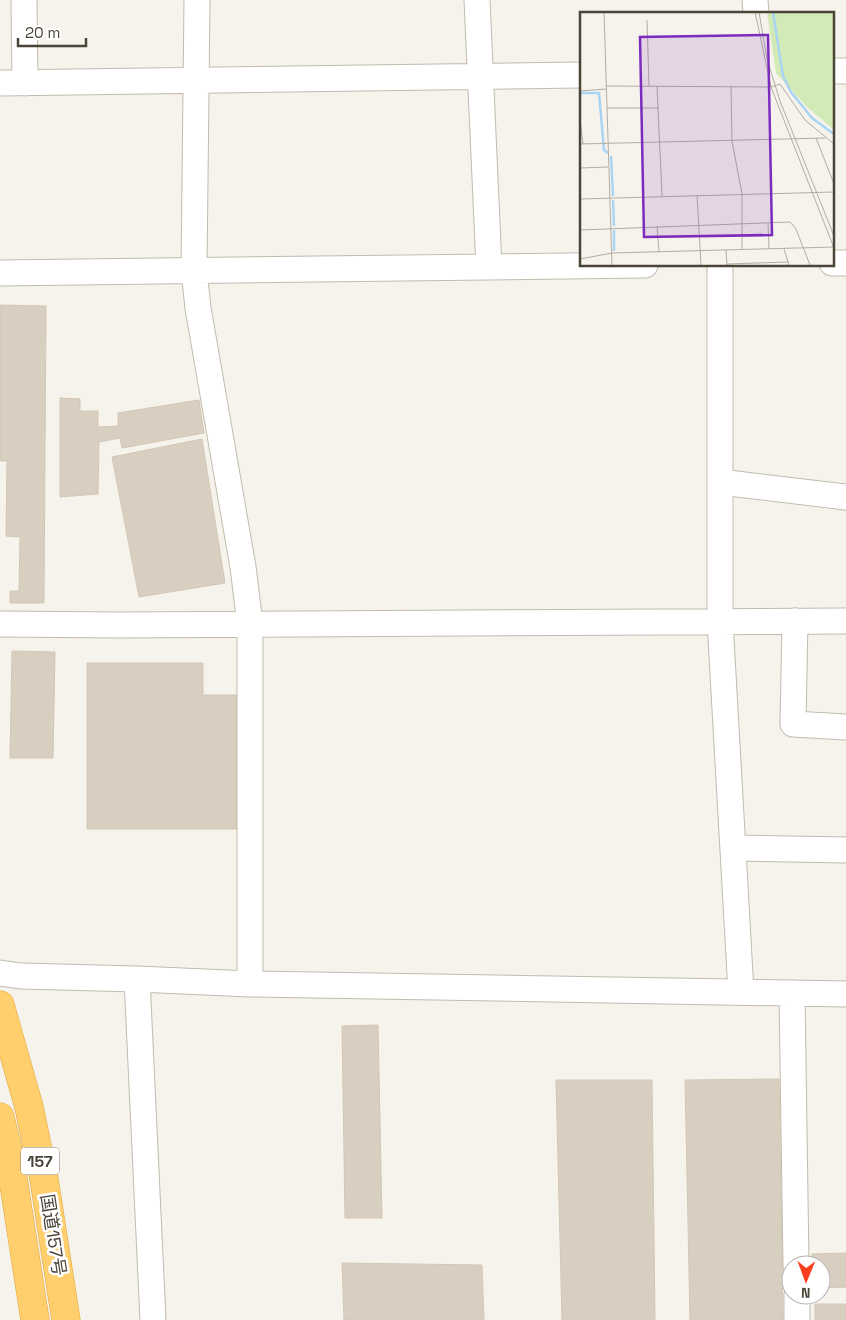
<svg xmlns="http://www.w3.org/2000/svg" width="846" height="1320" font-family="'Space Grotesk','Noto Sans JP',sans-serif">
<rect width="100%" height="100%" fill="#f6f3ec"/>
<!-- building -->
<path fill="#d8cfc1" stroke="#d3c7b4" d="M0 305 46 306 44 603H10V591H19L20 537 6 536 7 461H0Z
M60 398 80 399V411H98V427L118 426V413L199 400 204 433 122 448 120 438 99 442 98 494 60 497Z
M202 439 225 583 139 597 112 457Z
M12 651 55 652 53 758H10Z
M87 663H203V695H237V829H87Z
M378 1025 382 1218H345L342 1026Z
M779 1079 783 1320H690L685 1080Z
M556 1080H652L655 1320H562Z
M846 1253V1287L821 1288V1265H812V1254Z
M342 1263 482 1265 484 1320H344Z
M815 1304H846V1320H815Z"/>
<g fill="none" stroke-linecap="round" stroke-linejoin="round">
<!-- minor casing -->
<g stroke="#c2bbae" stroke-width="27">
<path id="minor" d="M24 0 25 83
M197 0 194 271 198 308 243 567 250 624V984
M477 0 489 267
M755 0 756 14
M832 71H846
M0 83 581 75
M832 263H846
M720 265V621L741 992
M0 273 645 265
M720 482 846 497
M795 621 793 724 846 727
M0 624 119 625 846 621
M733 848 846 850
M0 973 21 976 137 979 250 984 846 994
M137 979 153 1320
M792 993 796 1265
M797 1295V1320"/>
</g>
<!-- highway casing -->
<g stroke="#e0a43c" stroke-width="29">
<path id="highway" d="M0 1005 29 1107 44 1179 66 1320
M0 1117 10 1159 35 1320"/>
</g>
<!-- minor -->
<use href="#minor" stroke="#fff" stroke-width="25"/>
<!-- highway -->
<use href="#highway" stroke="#ffcf6e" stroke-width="28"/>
</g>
<g text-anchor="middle" stroke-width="5" stroke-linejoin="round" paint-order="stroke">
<!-- shield labels -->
<rect fill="#fff" stroke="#817c74" stroke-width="1" x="21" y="1147.5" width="38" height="27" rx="4"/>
<g font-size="16" font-weight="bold" fill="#4b4439">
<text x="40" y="1167">157</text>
</g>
<!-- street labels -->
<g font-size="18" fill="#4b4439" stroke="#fff">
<text transform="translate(53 1235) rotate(81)" y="6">国道157号</text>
</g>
</g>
<!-- overview -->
<g transform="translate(580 12)">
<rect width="254" height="254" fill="#f6f3ec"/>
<path d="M187 0H254V118L226 94 196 61Z" fill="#d2eab5"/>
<path fill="none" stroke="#a9d4f2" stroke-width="2.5" d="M193 0 203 64 211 80 232 106 254 122M0 81H19L24 138 28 141M31 144 33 184M33 188 34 214M34 218V239"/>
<path fill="none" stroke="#b2ada4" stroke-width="1" d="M24 0 32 253M175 0 191 75 254 236M179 0 187 47 200 89 254 224M67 8 69 74M26 74 191 75 200 72 225 108 254 132M77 74 82 184M151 74 152 129 162 182V238M0 79 26 77M27 96H79M0 108 3 132M236 126 254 172M0 132 245 126M0 156 28 155M117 183 121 253M0 187 254 180M188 210 189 237M77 214 79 240M0 218 210 210 216 217 230 253M204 237 209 253M146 238 147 253M0 247 32 241 254 235M147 252 208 250"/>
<path fill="#7b2cbf" fill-opacity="0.15" stroke="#7b2cbf" stroke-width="2.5" d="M188 23 192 223 64 225 60 25Z"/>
<rect width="254" height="254" fill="none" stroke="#4b4439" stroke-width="2.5"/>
</g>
<!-- north arrow -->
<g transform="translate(806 1280) rotate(181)"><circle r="24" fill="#ffffff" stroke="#b7b4b0"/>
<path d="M0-4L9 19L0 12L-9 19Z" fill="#fc3f1d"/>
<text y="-8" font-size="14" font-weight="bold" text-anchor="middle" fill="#4b4439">N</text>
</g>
<!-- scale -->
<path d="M18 38v8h68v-8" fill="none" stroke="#4b4439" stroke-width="2.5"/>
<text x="25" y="38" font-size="15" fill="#4b4439" stroke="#ffffff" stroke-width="4" paint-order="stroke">20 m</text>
</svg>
